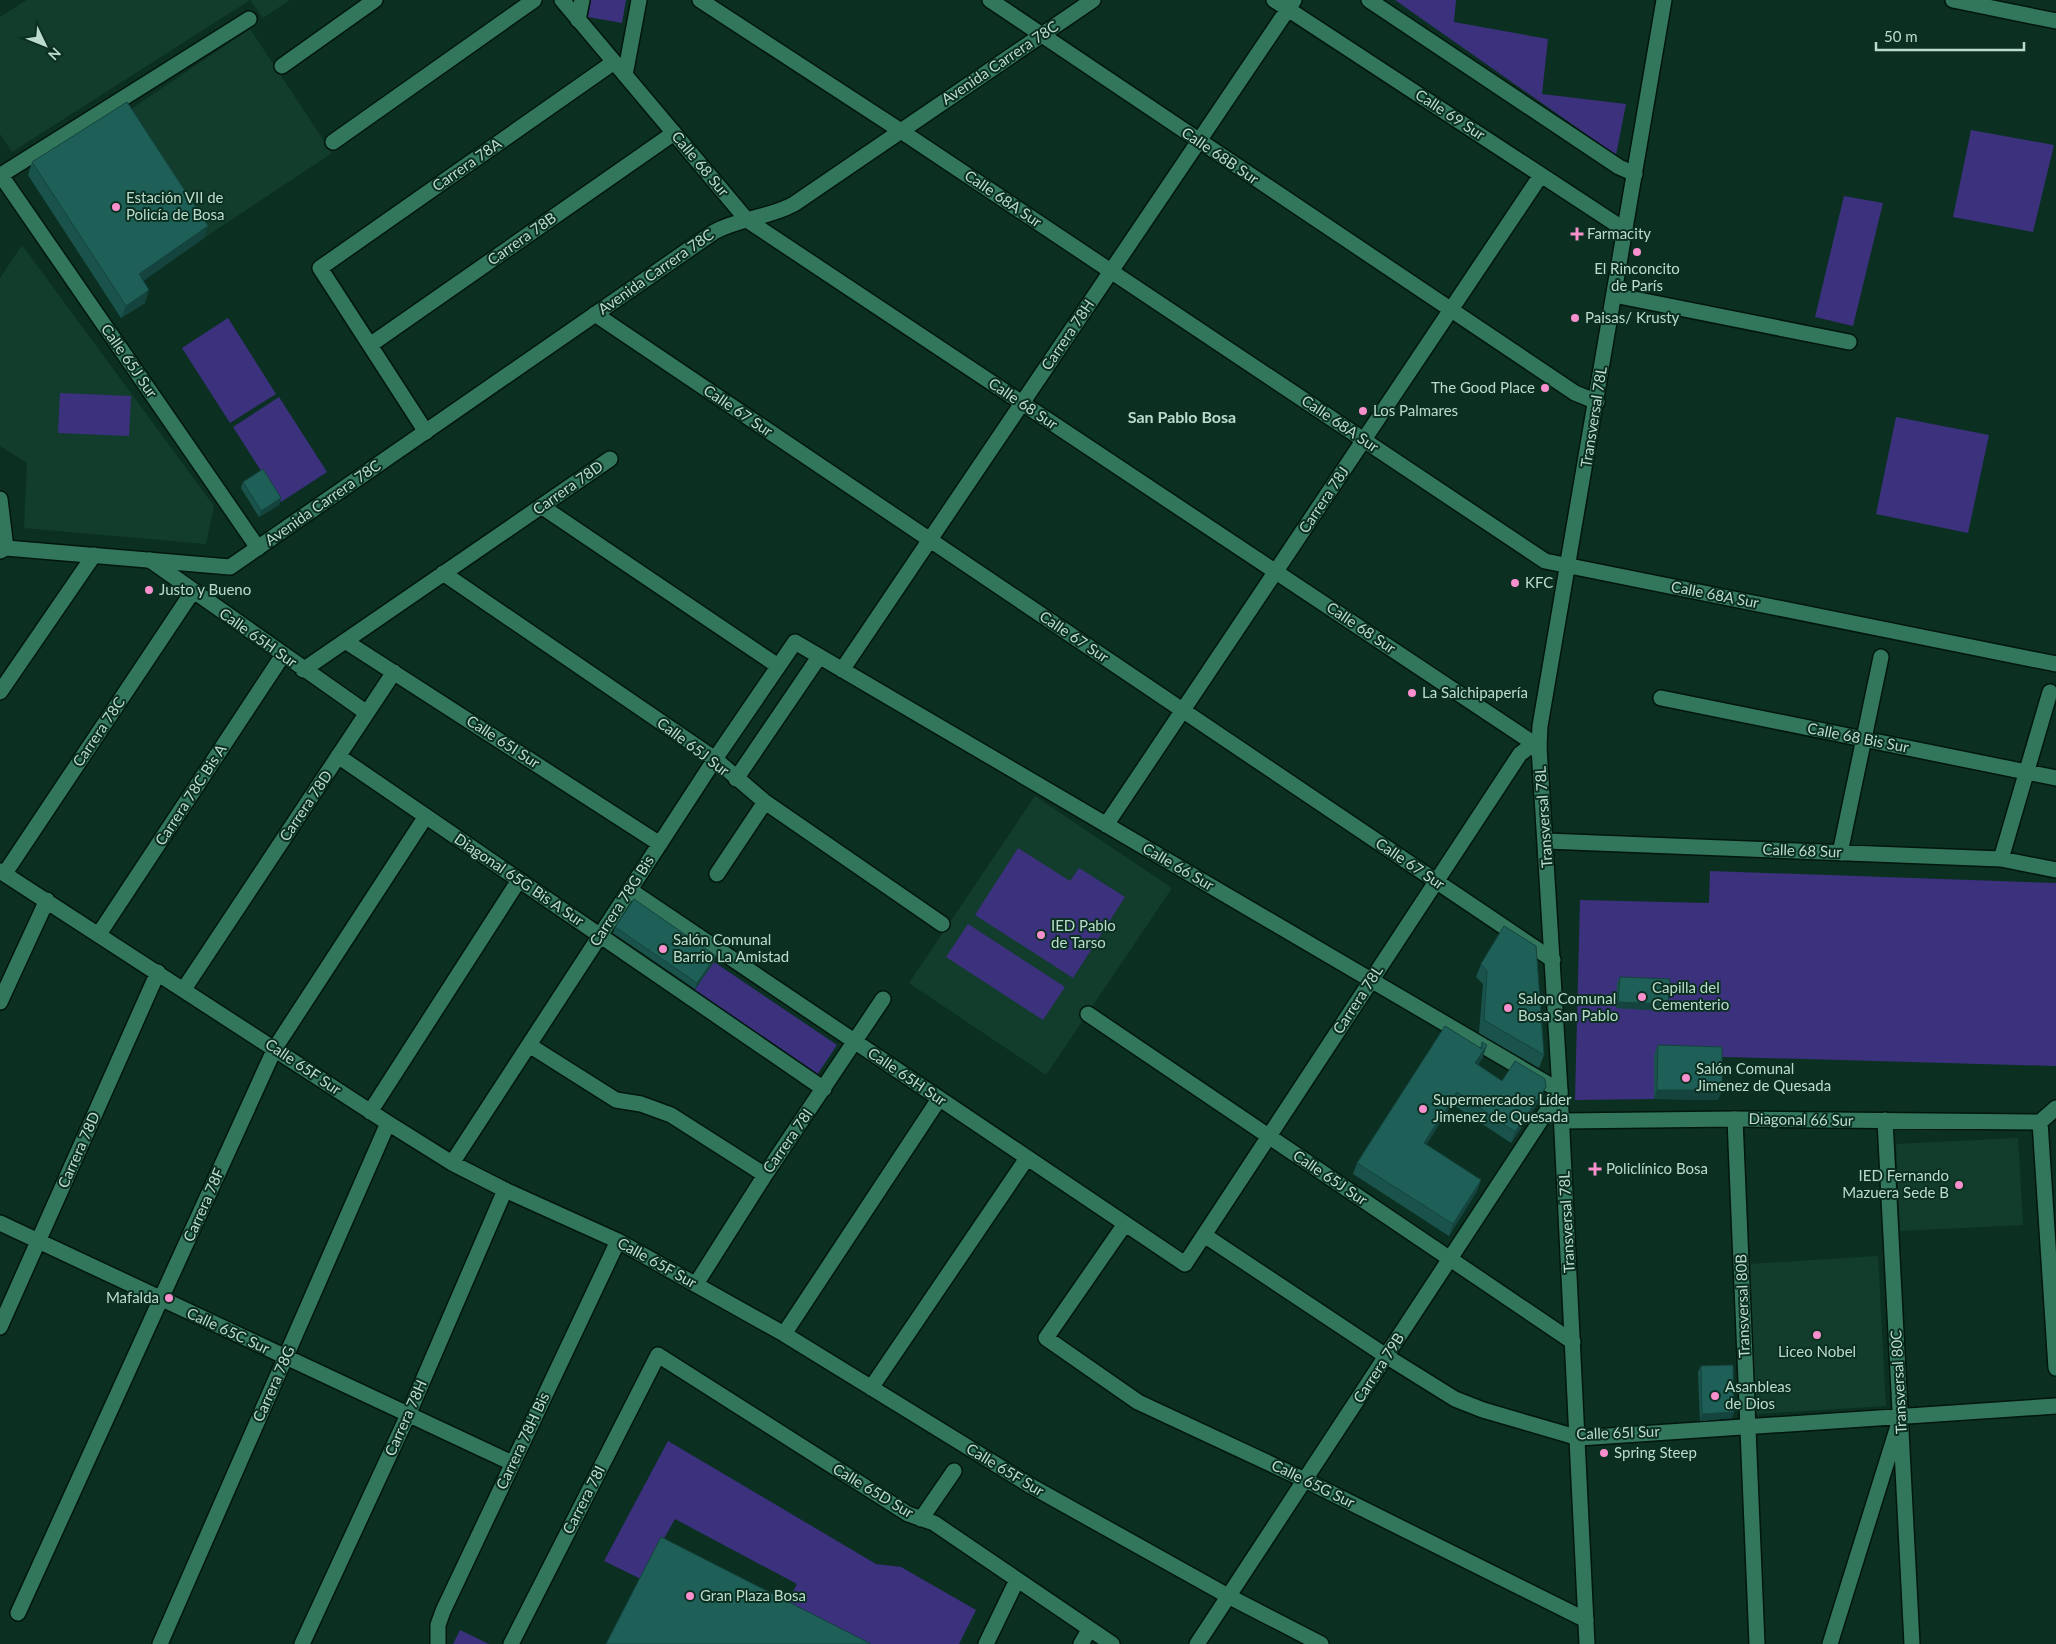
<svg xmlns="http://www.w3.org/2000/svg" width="2056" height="1644" font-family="Lato,sans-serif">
<rect width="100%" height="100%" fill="#0b3022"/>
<!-- built -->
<path fill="#123d2d" d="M27 0H290L263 18 250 0 12 152 0 134V17Z
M250 29 332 153 204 238 122 115Z
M22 245 214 506 206 544 24 528 27 463 0 446V278Z
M1035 796 1172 888 1046 1075 909 983Z
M2018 1138 2023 1225 1900 1231 1896 1144Z
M1878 1256 1886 1406 1756 1414 1748 1264Z"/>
<!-- green -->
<path fill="#3b317d" d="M591 0H626L622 23 588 17Z
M1395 0H1456L1454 22 1548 39 1542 94 1626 104 1616 155Z
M1971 130 2054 145 2033 232 1953 217Z
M1844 196 1883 203 1853 326 1815 317Z
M228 318 276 394 230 423 182 348Z
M60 393 131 396 129 436 58 433Z
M279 397 327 472 281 502 233 427Z
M1896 417 1989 435 1968 533 1876 514Z
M1018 848 1070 881 1079 868 1125 897 1073 978 975 915Z
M1710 871 2056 883V1066L1655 1055 1654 1099 1575 1100 1580 900 1709 903Z
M968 924 1065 987 1043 1020 946 957Z
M714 962 837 1045 817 1075 694 991Z
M668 1441 876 1564 901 1567 976 1610 959 1644H841L781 1613 797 1584 675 1519 641 1579 604 1561Z
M460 1630 489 1644H453Z"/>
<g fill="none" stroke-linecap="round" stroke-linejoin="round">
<!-- minor casing -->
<g stroke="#02160e" stroke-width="18">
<path id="minor" d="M700 0 901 131
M990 0 1575 393 1597 402
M1274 0 1625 230
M1369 0 1619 167 1635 174
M578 20 582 0
M282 66 375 0
M625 75 639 0
M333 142 534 0
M0 174 258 548
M1 175 249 19
M1614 295 1849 342
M595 314 1553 960
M370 345 674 133
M426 432 320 268 614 62
M0 499 6 548
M541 506 778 666
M150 560 367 713
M443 573 715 759 765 802 942 924
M345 641 660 844
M303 670 610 459
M842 670 1294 0
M0 692 94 555
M1661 698 2056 778
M338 756 824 1089
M736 779 819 657
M1106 825 1541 175
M1546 841 2001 859 2056 870
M1840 853 1881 657
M2001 859 2050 692
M0 871 388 1123 452 1163 505 1190 618 1241 784 1334 1031 1486 1228 1596 1321 1644
M5 873 193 591
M717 874 765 802
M630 890 1185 1264 1520 754 1528 748 1539 747
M99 934 283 655
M184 989 394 672
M0 1002 47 900
M1088 1014 1573 1342
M529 1045 616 1100 641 1104 671 1115 765 1175
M2056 1108 2040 1122 2056 1368
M370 1112 519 880
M1735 1119 2040 1122
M1885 1120 1912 1644
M452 1163 715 759 795 642 1560 1091
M0 1223 512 1463
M1125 1224 1046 1338 1138 1402 1305 1480 1586 1620
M1204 1235 1386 1356 1455 1399 1483 1410 1579 1438 2056 1406
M696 1284 765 1175 883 999
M0 1327 158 972
M784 1334 939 1099
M871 1388 1027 1158
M921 1519 954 1471
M18 1613 275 1048 426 816
M160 1644 388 1123
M302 1644 408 1415 505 1190
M438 1644V1625L443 1611 618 1241
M511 1644 658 1355 908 1514 934 1523 1112 1644
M986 1644 1017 1580
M1081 1644 1089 1630
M1830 1644 1898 1426"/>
</g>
<!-- tertiary casing -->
<g stroke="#02160e" stroke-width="18">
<path id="tertiary" d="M562 0 747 220 1539 747
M1953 0 2056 21
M901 131 1545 561 2056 664
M1562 1121 1735 1119 1757 1644
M1197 1644 1560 1091
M1587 1644 1560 1091 1539 747 1540 726 1664 0"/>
</g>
<!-- secondary casing -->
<g stroke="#02160e" stroke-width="18">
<path id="secondary" d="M0 551 6 548 230 567 714 232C739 218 769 218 794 204L1093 0"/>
</g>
<!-- minor -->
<use href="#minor" stroke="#32775b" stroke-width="15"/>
<!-- tertiary -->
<use href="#tertiary" stroke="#32775b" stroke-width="15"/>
<!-- secondary -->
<use href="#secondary" stroke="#32775b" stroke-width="15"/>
</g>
<!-- wall -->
<path fill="#1a534c" d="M32 162 208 226 204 238 143 281 145 303 121 318 28 175Z
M243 482 281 498 279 505 259 517 241 488Z
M1504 926 1544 1055 1539 1068 1479 1033 1483 984 1476 977 1481 964Z
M615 927 716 956 714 962 695 989 613 933Z
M1620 977 1666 1011 1616 1008 1617 983Z
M1482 1042 1483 1057 1478 1065 1502 1081 1541 1098 1511 1143 1452 1104 1426 1145 1481 1180 1477 1191 1449 1236 1353 1174 1357 1163 1480 1048Z
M1658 1045 1722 1090 1718 1100 1654 1099V1055Z
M1701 1366 1732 1418 1700 1421 1698 1372Z"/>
<!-- shaded-wall -->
<path fill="#15433e" d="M208 226 204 238 134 287 139 274Z
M149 290 145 303 121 318 126 306Z
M281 498 279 505 259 517 261 511Z
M716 956 714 962 695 989 697 983Z
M1618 1002 1668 1004 1666 1011 1616 1008Z
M1487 1045 1483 1057 1471 1075 1475 1063Z
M1546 1087 1541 1098 1511 1143 1515 1132Z
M1657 1090H1722L1718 1100 1654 1099Z
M1457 1092 1452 1104 1420 1155 1424 1143Z
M1481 1180 1477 1191 1449 1236 1453 1224Z
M1734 1412 1732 1418 1700 1421 1702 1414Z"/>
<!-- building -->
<path fill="#1e6058" stroke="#15433e" d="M127 102 208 226 139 274 149 290 126 306 32 162Z
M263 469 281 498 261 511 243 482Z
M634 899 716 956 697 983 615 927Z
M1504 926 1536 946 1544 1055 1484 1020 1487 971 1481 964Z
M1620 977 1670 979 1668 1004 1618 1002Z
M1445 1026 1482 1049V1042L1487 1045 1475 1063 1502 1081 1515 1061 1545 1079 1546 1087 1515 1132 1457 1092 1424 1143 1481 1180 1453 1224 1357 1163Z
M1658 1045 1722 1047V1090H1657Z
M1733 1365 1734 1412 1702 1414 1701 1366Z
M661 1537 871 1644H606Z"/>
<!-- markers -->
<g fill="#f790cd" stroke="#0b3022" stroke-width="2">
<circle cx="116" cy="207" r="5"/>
<path d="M1574.5 226.5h5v5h5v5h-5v5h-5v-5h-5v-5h5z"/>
<circle cx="1637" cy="252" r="5"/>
<circle cx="1575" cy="318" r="5"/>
<circle cx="1545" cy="388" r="5"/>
<circle cx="1363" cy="411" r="5"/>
<circle cx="1515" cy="583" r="5"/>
<circle cx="149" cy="590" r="5"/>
<circle cx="1412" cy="693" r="5"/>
<circle cx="1041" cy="935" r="5"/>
<circle cx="663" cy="949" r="5"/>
<circle cx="1642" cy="997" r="5"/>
<circle cx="1508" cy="1008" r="5"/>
<circle cx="1686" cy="1078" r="5"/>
<circle cx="1423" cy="1109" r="5"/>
<path d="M1592.5 1161.5h5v5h5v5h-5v5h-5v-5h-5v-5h5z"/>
<circle cx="1959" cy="1185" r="5"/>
<circle cx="169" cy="1298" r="5"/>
<circle cx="1817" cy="1335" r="5"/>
<circle cx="1715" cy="1396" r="5"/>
<circle cx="1604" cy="1453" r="5"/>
<circle cx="690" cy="1596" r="5"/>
</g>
<g text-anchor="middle" stroke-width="4" stroke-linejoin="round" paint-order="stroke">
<!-- street labels -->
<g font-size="15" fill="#bbdccc" stroke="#0b3022">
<text transform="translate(1000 63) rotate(-34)" y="5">Avenida Carrera 78C</text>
<text transform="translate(1450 115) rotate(33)" y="5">Calle 69 Sur</text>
<text transform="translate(1220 156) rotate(34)" y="5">Calle 68B Sur</text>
<text transform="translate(700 164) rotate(50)" y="5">Calle 68 Sur</text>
<text transform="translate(467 165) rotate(-35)" y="5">Carrera 78A</text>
<text transform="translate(1003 199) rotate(34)" y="5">Calle 68A Sur</text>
<text transform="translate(522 239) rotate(-35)" y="5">Carrera 78B</text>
<text transform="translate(656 272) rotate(-35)" y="5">Avenida Carrera 78C</text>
<text transform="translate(1068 335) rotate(-56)" y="5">Carrera 78H</text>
<text transform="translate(129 361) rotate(55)" y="5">Calle 65J Sur</text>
<text transform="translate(1023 404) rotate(34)" y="5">Calle 68 Sur</text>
<text transform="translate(738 411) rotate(34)" y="5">Calle 67 Sur</text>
<text transform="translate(1594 417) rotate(-81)" y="5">Transversal 78L</text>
<text transform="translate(1340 424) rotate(34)" y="5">Calle 68A Sur</text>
<text transform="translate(568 488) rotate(-35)" y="5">Carrera 78D</text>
<text transform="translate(1324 500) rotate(-56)" y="5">Carrera 78J</text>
<text transform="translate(323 503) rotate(-35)" y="5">Avenida Carrera 78C</text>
<text transform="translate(1715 595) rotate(11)" y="5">Calle 68A Sur</text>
<text transform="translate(1361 628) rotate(34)" y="5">Calle 68 Sur</text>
<text transform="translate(1074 637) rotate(34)" y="5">Calle 67 Sur</text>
<text transform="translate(258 638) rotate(35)" y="5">Calle 65H Sur</text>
<text transform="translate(99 732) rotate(-56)" y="5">Carrera 78C</text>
<text transform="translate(1858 738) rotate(11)" y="5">Calle 68 Bis Sur</text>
<text transform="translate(503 742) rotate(33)" y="5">Calle 65I Sur</text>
<text transform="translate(693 747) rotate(37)" y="5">Calle 65J Sur</text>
<text transform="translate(191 795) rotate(-57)" y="5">Carrera 78C Bis A</text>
<text transform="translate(306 806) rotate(-56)" y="5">Carrera 78D</text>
<text transform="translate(1544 817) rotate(-94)" y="5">Transversal 78L</text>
<text transform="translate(1802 851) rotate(2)" y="5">Calle 68 Sur</text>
<text transform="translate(1410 864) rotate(34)" y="5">Calle 67 Sur</text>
<text transform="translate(1178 867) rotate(30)" y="5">Calle 66 Sur</text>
<text transform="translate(519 880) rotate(34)" y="5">Diagonal 65G Bis A Sur</text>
<text transform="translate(622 901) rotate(-57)" y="5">Carrera 78G Bis</text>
<text transform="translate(1358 1000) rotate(-57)" y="5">Carrera 78L</text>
<text transform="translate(303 1067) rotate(34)" y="5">Calle 65F Sur</text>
<text transform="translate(907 1077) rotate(34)" y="5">Calle 65H Sur</text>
<text transform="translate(1801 1120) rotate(1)" y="5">Diagonal 66 Sur</text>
<text transform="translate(788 1141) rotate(-55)" y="5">Carrera 78I</text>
<text transform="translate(79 1150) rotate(-66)" y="5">Carrera 78D</text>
<text transform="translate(1330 1178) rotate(34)" y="5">Calle 65J Sur</text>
<text transform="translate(204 1205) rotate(-66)" y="5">Carrera 78F</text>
<text transform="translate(1567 1222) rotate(-93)" y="5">Transversal 78L</text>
<text transform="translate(657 1263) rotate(29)" y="5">Calle 65F Sur</text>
<text transform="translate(1743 1306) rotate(-92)" y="5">Transversal 80B</text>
<text transform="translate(228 1331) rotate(25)" y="5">Calle 65C Sur</text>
<text transform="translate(1379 1368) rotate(-57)" y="5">Carrera 79B</text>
<text transform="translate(1899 1382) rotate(-93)" y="5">Transversal 80C</text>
<text transform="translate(274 1384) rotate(-66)" y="5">Carrera 78G</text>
<text transform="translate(406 1418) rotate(-66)" y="5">Carrera 78H</text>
<text transform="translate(1618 1433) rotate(-2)" y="5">Calle 65I Sur</text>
<text transform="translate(523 1441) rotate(-65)" y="5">Carrera 78H Bis</text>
<text transform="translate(1005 1470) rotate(31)" y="5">Calle 65F Sur</text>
<text transform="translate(1313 1484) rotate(26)" y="5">Calle 65G Sur</text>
<text transform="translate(873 1491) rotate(31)" y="5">Calle 65D Sur</text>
<text transform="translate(584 1500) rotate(-63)" y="5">Carrera 78I</text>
</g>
<!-- poi labels -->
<g font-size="15" fill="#bbdccc" stroke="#0b3022" text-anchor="start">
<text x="126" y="203">Estación VII de<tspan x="126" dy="17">Policía de Bosa</tspan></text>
<text x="1587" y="239">Farmacity</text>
<text x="1637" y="274" text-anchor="middle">El Rinconcito<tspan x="1637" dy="17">de París</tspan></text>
<text x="1585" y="323">Paisas/ Krusty</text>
<text x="1535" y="393" text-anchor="end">The Good Place</text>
<text x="1373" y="416">Los Palmares</text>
<text x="1525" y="588">KFC</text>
<text x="159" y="595">Justo y Bueno</text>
<text x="1422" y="698">La Salchipapería</text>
<text x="1051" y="931">IED Pablo<tspan x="1051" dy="17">de Tarso</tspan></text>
<text x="673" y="945">Salón Comunal<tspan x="673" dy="17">Barrio La Amistad</tspan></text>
<text x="1652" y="993">Capilla del<tspan x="1652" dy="17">Cementerio</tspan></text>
<text x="1518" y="1004">Salon Comunal<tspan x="1518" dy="17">Bosa San Pablo</tspan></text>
<text x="1696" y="1074">Salón Comunal<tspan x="1696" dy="17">Jimenez de Quesada</tspan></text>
<text x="1433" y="1105">Supermercados Líder<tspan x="1433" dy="17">Jimenez de Quesada</tspan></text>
<text x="1606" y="1174">Policlínico Bosa</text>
<text x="1949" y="1181" text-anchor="end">IED Fernando<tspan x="1949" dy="17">Mazuera Sede B</tspan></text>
<text x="159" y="1303" text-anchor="end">Mafalda</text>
<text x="1817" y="1357" text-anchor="middle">Liceo Nobel</text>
<text x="1725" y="1392">Asanbleas<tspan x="1725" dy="17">de Dios</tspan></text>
<text x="1614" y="1458">Spring Steep</text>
<text x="700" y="1601">Gran Plaza Bosa</text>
</g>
<!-- neighbourhood labels -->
<g font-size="16" font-weight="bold" fill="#bbdccc" stroke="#0b3022">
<text x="1182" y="423">San Pablo Bosa</text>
</g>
</g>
<!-- north arrow -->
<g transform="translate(45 45) rotate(133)" stroke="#0b3022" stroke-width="4" paint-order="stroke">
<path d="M0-4L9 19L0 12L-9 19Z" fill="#bbdccc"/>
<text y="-8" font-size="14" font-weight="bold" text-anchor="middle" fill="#bbdccc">N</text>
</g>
<!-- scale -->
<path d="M1876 42v8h148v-8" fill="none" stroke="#bbdccc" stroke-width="2.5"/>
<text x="1884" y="42" font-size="15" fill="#bbdccc" stroke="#0b3022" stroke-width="4" paint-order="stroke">50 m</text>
</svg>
